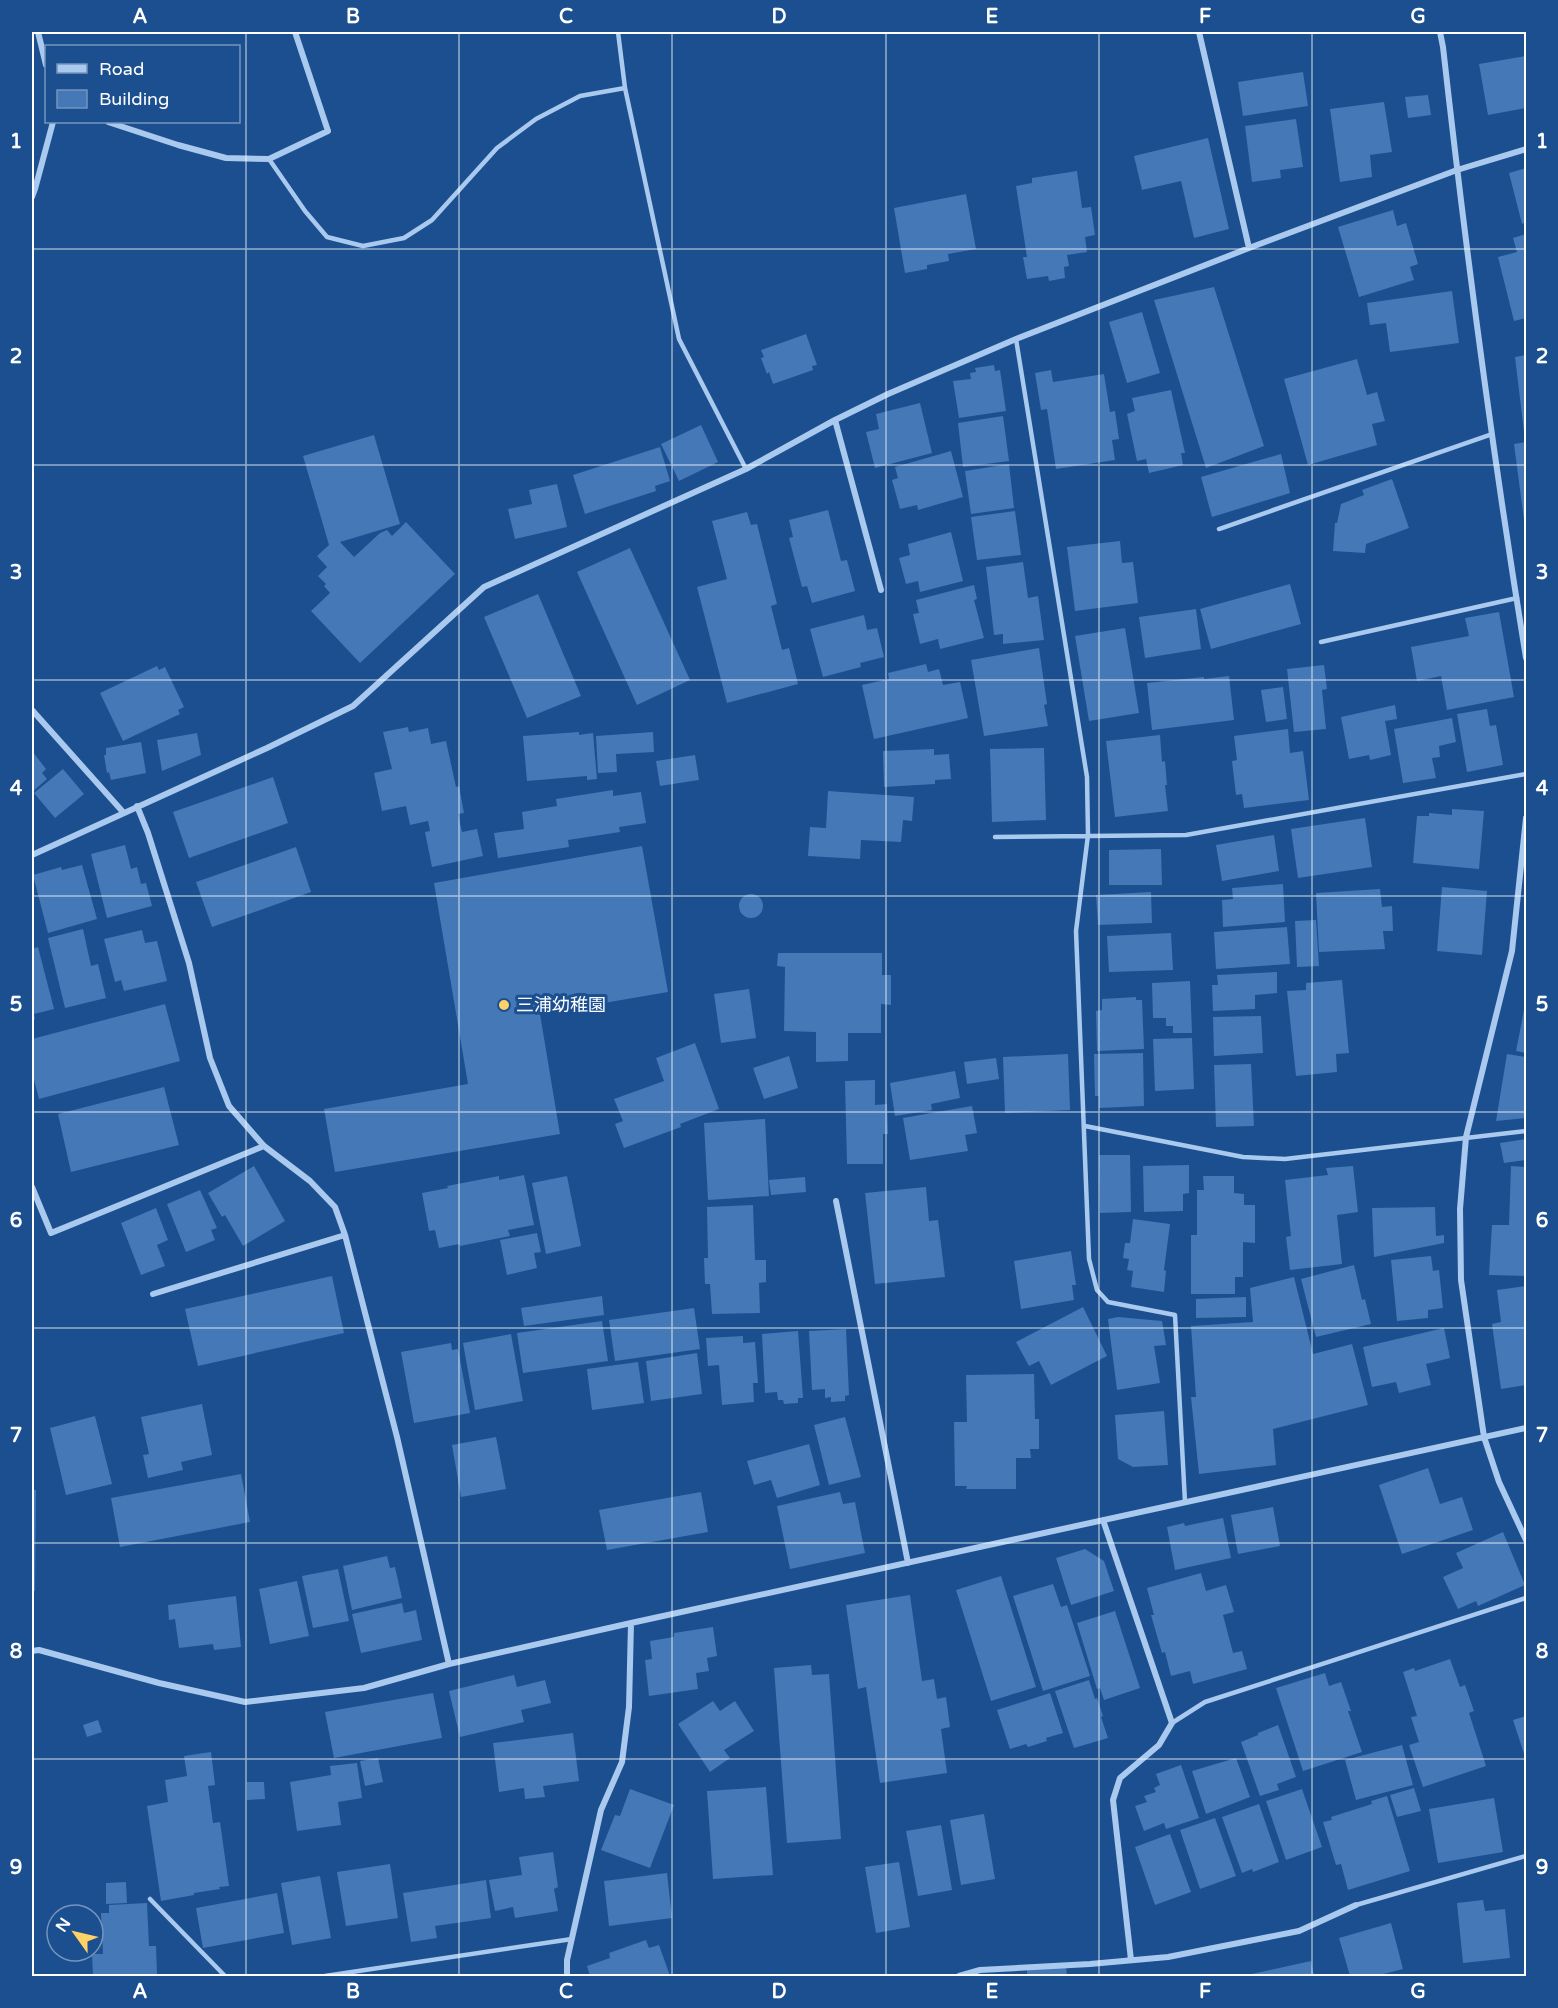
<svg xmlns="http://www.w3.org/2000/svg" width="1558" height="2008" font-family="'Varela Round','Noto Sans JP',sans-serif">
<rect width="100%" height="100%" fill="#1b4f8f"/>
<!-- building -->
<path fill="#4478b7" d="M1526 56V108L1488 115 1479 64Z
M1303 72 1308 106 1243 116 1238 82Z
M1428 95 1431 115 1408 118 1405 97Z
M1384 102 1392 152 1370 155 1372 177 1340 182 1330 109Z
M1296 119 1303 167 1280 170 1281 178 1252 182 1245 126Z
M1208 138 1229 229 1194 238 1181 181 1142 190 1134 156Z
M1526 168V222L1522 224 1509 173Z
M1077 171 1082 208 1091 207 1095 235 1085 237 1087 252 1067 255 1069 266 1064 267 1065 278 1049 281 1048 276 1027 279 1023 257H1027L1016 186 1032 183V178Z
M966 194 976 249 948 254 949 261 927 265V269L905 273 894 208Z
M1393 210 1397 226 1406 223 1418 264 1410 267 1414 280 1359 297 1338 227Z
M1526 234V318L1514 321 1498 257 1517 252 1513 238Z
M1214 287 1264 446 1206 468 1154 300Z
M1452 291 1459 343 1390 352 1386 323 1370 325 1367 303Z
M1142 312 1160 373 1127 383 1109 322Z
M806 334 817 365 812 366 813 370 773 384 769 372 767 374 761 358 764 357 761 350Z
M1526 355V431L1524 432 1515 357Z
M1357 359 1367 395 1377 392 1385 421 1372 424 1377 445 1308 465 1284 379Z
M994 365 995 371 1000 370 1006 411 959 418 953 381 971 379 970 373 976 372 975 368Z
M1051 370 1053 382 1104 374 1110 412 1115 411 1119 439 1112 440 1115 460 1056 469 1047 409 1041 410 1035 373Z
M1171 390 1185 453H1181L1183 465 1149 473 1146 459 1137 461 1127 414 1135 411 1132 398Z
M920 403 932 453 875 468 866 432 879 429 876 414Z
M1003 416 1009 461 963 467 958 423Z
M701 425 718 462 679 481 661 444Z
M374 435 400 524 340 542 354 557 380 533 387 530 392 536 406 522 455 574 360 663 311 611 330 593 324 586 326 584 318 576 327 567 317 556 329 545 303 456Z
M1526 442V520H1524L1514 444Z
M660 447 670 481 655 486 656 491 585 514 573 475Z
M951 451 963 497 918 510 917 505 900 509 892 480 898 478 895 467Z
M1281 454 1290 493 1212 517 1201 477Z
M1009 464 1014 508 971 514 965 471Z
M1392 479 1409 528 1366 544 1365 553 1333 551 1335 523H1337L1341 504 1364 495 1362 490Z
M557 484 567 527 515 539 508 509 532 504 529 490Z
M828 510 841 561 847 560 855 591 812 603 807 586 802 587 789 538 793 537 789 520Z
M1015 511 1021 555 977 560 971 517Z
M747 512 751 525 757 524 777 604 771 606 782 650 789 648 798 684 727 703 697 587 727 579 712 521Z
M951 532 963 581 920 592 918 581 906 584 899 558 910 555 908 544Z
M1120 541 1122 563 1133 562 1138 603 1075 611 1067 547Z
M630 548 690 680 637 705 577 572Z
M1023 562 1028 598 1038 596 1044 640 1003 644V634L994 635 986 567Z
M1290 584 1301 624 1211 649 1200 609Z
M974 585 977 599 974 600 984 638 940 649 938 639 920 644 913 614 919 613 916 600Z
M538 594 581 696 527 718 484 617Z
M1196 609 1201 649 1145 658 1139 617Z
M1499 612 1514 697 1447 710 1441 676 1417 681 1411 647 1469 636 1465 618Z
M864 615 867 630 877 628 884 657 860 663 861 667 823 677 810 629Z
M1125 628 1139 713 1089 721 1075 636Z
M1039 648 1047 704 1044 705 1048 726 984 736 971 660Z
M926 664 928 672 939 669 943 685 960 682 968 718 874 739 862 685 889 679 888 673Z
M1324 665 1327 689 1322 690 1326 729 1294 732 1287 669Z
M157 666 159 670 165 667 184 707 178 710 180 714 123 741 100 693Z
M1229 676 1234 720 1152 730 1147 683 1204 677V679Z
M1283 687 1287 719 1266 722 1261 690Z
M1395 705 1397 719 1385 721 1391 755 1370 760 1369 755 1349 759 1341 717Z
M1487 709 1490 726 1496 725 1503 765 1467 772 1457 714Z
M1452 718 1456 742 1439 746 1440 757 1432 758 1436 778 1403 783 1394 729Z
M408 727 409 732 428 728 431 744 446 741 456 787 459 786 464 813 458 814 462 832 477 829 483 856 432 867 425 832 430 831 428 821 410 825 406 806 382 811 374 773 392 769 383 732Z
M1288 729 1290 753 1303 751 1309 800 1244 808 1242 794 1236 795 1232 761 1237 760 1234 736Z
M579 732V735L593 733 597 779 587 780V776L527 781 523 736Z
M653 732 654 752 616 754 617 772 598 773 596 736Z
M197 733 201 755 162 771 157 740Z
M1160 735 1162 762 1165 761 1167 785H1165L1168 811 1115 817 1106 741Z
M141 742 146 773 111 780 109 772 107 773 104 755H106V748Z
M1044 748 1046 820 992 822 990 749Z
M934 749V755L949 754 951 779 935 780V784L884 787 883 751Z
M32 751 46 769 42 773 47 779 32 792Z
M695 755 699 780 660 786 656 761Z
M63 769 84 794 55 818 34 793Z
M273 777 288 823 189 858 173 812Z
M613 790V796L641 792 646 823 619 827 620 832 568 840 569 847 498 858 494 833 524 829 522 812 557 806 556 799Z
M828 791 914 797 912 821 903 820 901 842 861 840 860 859 808 856 810 827 826 828Z
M1452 809 1484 811 1479 869 1413 863 1417 816H1429V813L1452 815Z
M1365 818 1372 867 1298 878 1291 829Z
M1274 835 1279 871 1222 881 1216 845Z
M125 845 131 869 137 867 141 884 146 883 152 906 107 918 91 854Z
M642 846 668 992 540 1014 560 1134 335 1172 324 1109 468 1084 434 883Z
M296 847 311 892 212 927 196 882Z
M1161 849 1162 885H1109V850Z
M82 865 97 919 48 933 33 875 61 867 62 870Z
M1283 884 1285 922 1223 927 1222 900 1233 899 1232 888Z
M1442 887 1487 891 1482 955 1437 951Z
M1380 889 1382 907 1392 906 1393 931H1383L1385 949 1319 952 1316 893Z
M1151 892 1152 923 1098 925 1096 895Z
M739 906a12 12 0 1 1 24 0a12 12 0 1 1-24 0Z
M1316 920 1319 966 1297 967 1295 921Z
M1287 927 1290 964 1216 969 1214 932Z
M83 929 91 966 98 964 106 998 65 1008 48 938Z
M142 930 145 943 157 941 167 981 124 991 121 980 115 982 104 939Z
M1171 933 1173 970 1109 972 1107 936Z
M38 947 54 1009 34 1014 35 1019 32 1020V949Z
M778 953H882V975H891V1005L881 1004V1033H848V1061L816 1062V1032L784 1031 785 967 777 966Z
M1277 972V993L1255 995V1009L1213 1011 1212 985H1218L1217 975Z
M1342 980 1349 1053 1336 1054 1337 1072 1296 1076 1287 991 1306 990V983Z
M1190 981 1192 1033H1173V1026H1166V1018H1153L1152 983Z
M749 989 756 1038 721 1043 714 994Z
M1136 997V1000H1142L1144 1049 1097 1051 1096 1011 1102 1010V999Z
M165 1004 180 1061 39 1099 32 1072V1039Z
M1525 1005H1526V1053L1516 1051Z
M1261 1016 1263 1053 1214 1056 1213 1017Z
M1192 1038 1194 1089 1155 1091 1153 1039Z
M695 1043 719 1109 680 1124 681 1127 624 1148 615 1124 623 1121 614 1099 664 1081 656 1058Z
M1143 1053 1144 1106 1099 1108V1096H1095L1094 1054Z
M1068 1054 1070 1110 1005 1113 1003 1057Z
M1507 1054 1526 1057V1118L1496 1121Z
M789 1056 798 1088 764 1099 753 1068Z
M996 1058 999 1079 967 1084 964 1062Z
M1251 1064 1254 1126 1216 1127 1214 1065Z
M955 1071 960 1098 931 1104 932 1110 895 1116 890 1083Z
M875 1080V1105L887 1104 888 1134H883V1164H847L845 1081Z
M164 1087 179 1145 71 1172 58 1114Z
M972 1106 977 1133 965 1135 968 1151 910 1160 903 1118Z
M765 1119 769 1196 708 1200 704 1123Z
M1526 1139V1160L1504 1163 1500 1143Z
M1099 1155H1130L1131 1212 1100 1213Z
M1189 1165V1193L1183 1194V1211L1144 1212 1143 1166Z
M254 1166 285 1221 243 1246 225 1215 222 1217 208 1193Z
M1353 1166 1358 1212 1337 1215 1342 1264 1290 1270 1286 1237 1291 1236 1285 1180 1328 1175 1326 1168Z
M1511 1166 1526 1167V1276L1489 1275 1492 1225H1509Z
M524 1175 534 1225 508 1230 510 1236 460 1246 459 1244 439 1248 435 1230 429 1231 422 1193 448 1188 447 1186 499 1176V1180Z
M567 1176 581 1246 546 1254 532 1183Z
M1203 1176H1234V1193L1244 1194V1205H1255V1243L1243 1242V1277H1235V1294H1191V1235H1197V1190H1204Z
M805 1177 806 1192 771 1195 769 1180Z
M926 1187 929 1221 938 1220 945 1277 875 1284 865 1193Z
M200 1190 217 1228 211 1230 215 1240 186 1252 167 1204Z
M753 1205 755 1260H766V1282L759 1283 760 1313 712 1314 710 1284H705L704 1258H708L707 1207Z
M1435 1207 1436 1236 1444 1235V1243L1374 1257 1372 1208Z
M156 1208 168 1240 157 1245 165 1266 141 1275 121 1223Z
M1133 1219 1170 1224 1164 1270 1166 1271 1164 1292 1131 1287 1133 1271 1127 1270 1129 1259 1123 1258 1125 1243H1130Z
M537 1233 541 1252 534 1253 537 1268 507 1275 500 1240Z
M1071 1251 1076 1285H1072L1074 1300 1021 1309 1014 1261Z
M1431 1256 1433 1271 1439 1270 1443 1308 1428 1310V1318L1397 1321 1391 1260Z
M1354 1265 1362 1300 1365 1299 1371 1324 1316 1337 1301 1279Z
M332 1276 344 1333 198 1366 185 1309Z
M1294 1277 1313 1354 1352 1344 1368 1405 1273 1429 1276 1465 1199 1474 1191 1397H1196L1191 1326 1253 1322 1250 1288Z
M1526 1286V1385L1501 1389 1492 1324 1501 1322 1497 1290Z
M602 1296 604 1315 524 1326 521 1308Z
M1246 1297V1317L1196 1318V1299Z
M1083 1307 1107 1356 1051 1385 1039 1361 1029 1366 1016 1342Z
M694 1308 700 1349 615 1361 609 1320Z
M1118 1317 1162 1321 1166 1345 1154 1346 1160 1383 1117 1390 1108 1319Z
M602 1321 608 1361 523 1373 517 1333Z
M1444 1328 1450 1358 1426 1364 1431 1385 1399 1393 1396 1382 1372 1387 1363 1347Z
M846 1329 849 1395 845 1396V1401L831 1402V1397L825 1398V1389L812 1390 809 1331Z
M798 1331 803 1398H798V1403L784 1404 783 1400H778L777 1392 765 1393 762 1334Z
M511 1334 523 1401 475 1410 463 1343Z
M743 1336V1343L755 1342 758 1383H753L754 1402 722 1405 719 1365 708 1366 706 1338Z
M451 1343 452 1350 458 1349 470 1413 414 1423 401 1352Z
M697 1353 702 1394 651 1401 646 1361Z
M638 1362 644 1403 592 1410 587 1369Z
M1034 1374 1035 1419H1039V1449H1030L1031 1458H1016V1489H966L967 1486H955L954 1422H967L966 1375Z
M202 1404 212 1455 181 1462 183 1470 148 1478 143 1455 149 1454 141 1417Z
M1164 1411 1168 1465 1133 1467 1118 1459 1115 1415Z
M95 1416 112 1484 66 1495 50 1428Z
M845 1417 861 1477 829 1485 814 1425Z
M496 1437 506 1489 461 1497 452 1445Z
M809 1444 820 1485 777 1498 771 1480 754 1485 747 1461Z
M1428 1468 1440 1504 1462 1497 1473 1530 1402 1554 1379 1485Z
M241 1474 250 1522 120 1547 111 1498Z
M32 1490H36L35 1591 32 1590Z
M701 1492 708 1532 607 1550 599 1510Z
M840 1492 843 1504 855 1502 865 1553 790 1569 777 1506Z
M1273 1507 1280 1546 1238 1554 1231 1515Z
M1223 1518 1231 1558 1175 1570 1167 1527 1184 1523 1185 1526Z
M1503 1532 1525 1585 1478 1606 1476 1601 1458 1609 1443 1577 1463 1568 1456 1553Z
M1085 1549 1104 1561 1114 1591 1071 1605 1056 1558Z
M387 1556 390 1568 395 1567 402 1598 352 1610 343 1566Z
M338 1569 349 1621 313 1628 302 1576Z
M1201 1573 1206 1591 1226 1585 1234 1612 1223 1615 1233 1653 1242 1651 1247 1669 1193 1684 1190 1671 1171 1676 1165 1652 1162 1653 1151 1615H1154L1147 1588Z
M1001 1576 1036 1687 991 1701 956 1590Z
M297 1581 309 1636 270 1644 259 1589Z
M1053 1584 1061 1607 1067 1605 1090 1676 1043 1691 1013 1596Z
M910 1595 922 1681 934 1679 937 1699 946 1697 950 1727 941 1729 947 1773 880 1783 866 1687 858 1689 846 1605Z
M236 1596 241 1647 214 1650 213 1644 179 1648 175 1619 169 1620 168 1605Z
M402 1603 404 1613 416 1610 422 1640 361 1653 352 1614Z
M1115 1611 1140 1688 1104 1700 1100 1688 1097 1689 1077 1623Z
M713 1627 717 1656 707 1658 709 1671 696 1673 698 1689 649 1696 645 1660 652 1659 650 1641 674 1637V1633Z
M1450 1659 1460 1687 1465 1685 1474 1711 1469 1713 1486 1766 1423 1787 1409 1745 1419 1742 1411 1717 1417 1716 1403 1672 1414 1668 1415 1671Z
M811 1665 812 1675 829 1674 841 1839 787 1843 774 1668Z
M1325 1673 1329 1686 1341 1682 1351 1711H1348L1362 1752 1303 1771 1276 1688Z
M514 1675 517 1687 545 1680 551 1703 521 1710 524 1722 460 1737 449 1691Z
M1089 1680 1095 1699 1097 1698 1103 1716 1101 1717 1108 1738 1074 1748 1055 1691Z
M433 1693 442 1738 334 1758 325 1712Z
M1050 1693 1063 1733 1046 1738 1047 1741 1028 1747 1026 1744 1010 1749 997 1710Z
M713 1701 720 1711 735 1701 754 1731 724 1750 730 1758 710 1772 678 1724Z
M1526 1716V1760L1513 1720Z
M98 1720 102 1732 87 1737 83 1725Z
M1278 1725 1296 1777 1277 1784 1279 1790 1260 1796 1241 1742 1258 1735V1733Z
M573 1733 579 1781 543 1786 545 1797 525 1799 524 1788 499 1792 493 1743Z
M1402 1745 1413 1785 1356 1800 1345 1760Z
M211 1752 215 1785 208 1786 213 1823 220 1822 229 1886 219 1887 220 1889 194 1893V1895L161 1901 147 1806 168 1802 165 1780 187 1776 184 1756Z
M378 1758 383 1782 365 1786 360 1761Z
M1236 1758 1250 1797 1206 1814 1192 1771Z
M357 1763 362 1798 338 1802 341 1825 297 1831 290 1782 331 1775 330 1766Z
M1181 1765 1199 1818 1166 1829 1164 1823 1144 1831 1135 1806 1147 1802 1144 1796 1156 1792 1154 1788 1160 1785 1156 1774Z
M247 1782H264L265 1799 247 1800Z
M766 1787 773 1875 713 1879 707 1791Z
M1414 1788 1421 1811 1397 1817 1390 1795Z
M630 1789 674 1805 650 1868 601 1850 615 1815 620 1816Z
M1302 1789 1322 1847 1286 1860 1266 1801Z
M1387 1796 1410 1871 1348 1890 1341 1864 1336 1865 1323 1822 1332 1820 1331 1817 1372 1804 1371 1801Z
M1494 1798 1503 1852 1438 1863 1429 1809Z
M1259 1804 1279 1862 1253 1872 1252 1869 1242 1873 1222 1817Z
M984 1814 995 1879 961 1885 950 1820Z
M1215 1818 1236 1876 1200 1889 1180 1830Z
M941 1825 952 1890 918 1896 906 1831Z
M1170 1834 1191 1892 1155 1905 1135 1847Z
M553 1852 558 1887 554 1889 558 1911 515 1918 513 1907 495 1911 489 1880 522 1875 519 1857Z
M899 1862 910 1927 876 1933 865 1867Z
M390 1864 398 1918 346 1926 337 1872Z
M667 1873 672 1918 609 1926 604 1881Z
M320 1876 331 1938 292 1945 281 1883Z
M486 1880 491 1918 435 1926 437 1938 411 1942 403 1893Z
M126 1882 127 1903 106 1904V1883Z
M277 1893 284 1933 203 1948 196 1908Z
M1483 1900 1485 1911 1505 1909 1510 1958 1463 1963 1457 1903Z
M147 1903 149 1946H156L157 1974 144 1975V1976H93L92 1954H103L101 1913H109V1905Z
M1391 1923 1403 1969 1376 1976H1350L1339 1938Z
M646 1940 649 1948 659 1945 670 1976H590L587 1966 610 1958 609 1953Z
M1311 1961 1314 1976H1243Z
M1066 1966 1067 1976H1027V1968Z"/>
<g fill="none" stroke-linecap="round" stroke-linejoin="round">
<!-- service -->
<path stroke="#a9c9ee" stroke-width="4.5" d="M618 32 625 88 679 339 746 469
M269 159 305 211 327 237 363 246 404 238 432 220 497 148 536 119 580 96 625 88
M1016 339 1087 777 1088 835 1076 931 1089 1259 1097 1290 1108 1302 1175 1315 1185 1502
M1219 529 1492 434
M1321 642 1517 598
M995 837 1186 835 1526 774
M1085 1126 1243 1157 1285 1159 1526 1131
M1172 1723 1205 1702 1526 1598
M150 1899 225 1976
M1356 1905 1526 1856
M325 1976 572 1939"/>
<!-- minor -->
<path stroke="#a9c9ee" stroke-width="6" d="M38 32 46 65
M1199 32 1249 248
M1440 32 1443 47C1466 252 1493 456 1526 658
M108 122 178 145 226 158 269 159 328 131 295 32
M32 197 35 189 53 122
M835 420 881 590
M32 710 123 812
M137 806 148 833 189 963 210 1058 229 1106 264 1146 310 1181 335 1207 345 1235 397 1437 449 1664
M1526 818 1512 951 1466 1137 1460 1209 1461 1280 1484 1437 1499 1482 1526 1540
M32 855 267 748 353 706 484 587 746 469 835 420 888 394 1016 339 1249 248 1457 170 1526 149
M32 1187 51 1233 264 1146
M836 1201 908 1563
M153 1294 345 1235
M1103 1520 1172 1723 1159 1745 1120 1778 1113 1800 1131 1960
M32 1651 39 1650 159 1683 245 1702 364 1688 449 1664 631 1623 1526 1428
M567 1976V1960L601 1810 622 1762 629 1707 631 1623
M959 1976 980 1970 1090 1964 1168 1957 1299 1931 1356 1905"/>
</g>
<!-- grid -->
<path fill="none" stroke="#fff" stroke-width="1.5" stroke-opacity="0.55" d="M246 32V1976M459 32V1976M672 32V1976M886 32V1976M1099 32V1976M1312 32V1976M32 249H1526M32 465H1526M32 680H1526M32 896H1526M32 1112H1526M32 1328H1526M32 1543H1526M32 1759H1526"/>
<!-- markers -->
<circle fill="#ffd166" stroke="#1b4f8f" stroke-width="2" cx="504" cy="1005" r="6"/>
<g text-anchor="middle" stroke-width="6" stroke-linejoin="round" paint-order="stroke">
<!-- poi labels -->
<g font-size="18" fill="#fff" stroke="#1b4f8f" text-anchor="start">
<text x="516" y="1011">三浦幼稚園</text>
</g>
</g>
<!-- border -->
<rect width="1558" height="2008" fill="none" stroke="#1b4f8f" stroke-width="66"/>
<!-- legend -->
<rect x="45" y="45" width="195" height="78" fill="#1b4f8f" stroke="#7695bc" stroke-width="1.5"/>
<rect x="57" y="64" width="30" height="9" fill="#a9c9ee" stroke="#7695bc" stroke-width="1.5"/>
<text x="99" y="75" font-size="18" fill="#ffffff">Road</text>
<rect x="57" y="90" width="30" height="18" fill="#4478b7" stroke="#7695bc" stroke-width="1.5"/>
<text x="99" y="105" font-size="18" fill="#ffffff">Building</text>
<!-- north arrow -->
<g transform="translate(75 1933) rotate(304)"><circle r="28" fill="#1b4f8f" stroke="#7695bc" stroke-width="1.5"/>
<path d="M0-4.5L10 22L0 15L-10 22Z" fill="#ffd166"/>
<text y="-9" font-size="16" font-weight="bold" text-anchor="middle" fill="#ffffff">N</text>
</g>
<rect x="33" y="33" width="1492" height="1942" fill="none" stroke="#fff" stroke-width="2"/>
<g font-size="20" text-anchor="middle" font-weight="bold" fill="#fff">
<text x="140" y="23">A</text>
<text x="353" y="23">B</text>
<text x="566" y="23">C</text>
<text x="779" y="23">D</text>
<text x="992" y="23">E</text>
<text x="1205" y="23">F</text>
<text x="1418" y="23">G</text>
<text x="16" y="148">1</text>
<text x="1542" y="148">1</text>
<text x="16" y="363">2</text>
<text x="1542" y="363">2</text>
<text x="16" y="579">3</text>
<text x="1542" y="579">3</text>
<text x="16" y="795">4</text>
<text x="1542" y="795">4</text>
<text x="16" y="1011">5</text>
<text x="1542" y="1011">5</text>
<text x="16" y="1227">6</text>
<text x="1542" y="1227">6</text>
<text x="16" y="1442">7</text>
<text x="1542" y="1442">7</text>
<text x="16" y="1658">8</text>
<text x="1542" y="1658">8</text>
<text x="16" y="1874">9</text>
<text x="1542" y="1874">9</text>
<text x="140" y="1998">A</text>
<text x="353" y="1998">B</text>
<text x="566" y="1998">C</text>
<text x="779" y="1998">D</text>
<text x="992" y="1998">E</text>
<text x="1205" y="1998">F</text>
<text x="1418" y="1998">G</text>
</g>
</svg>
